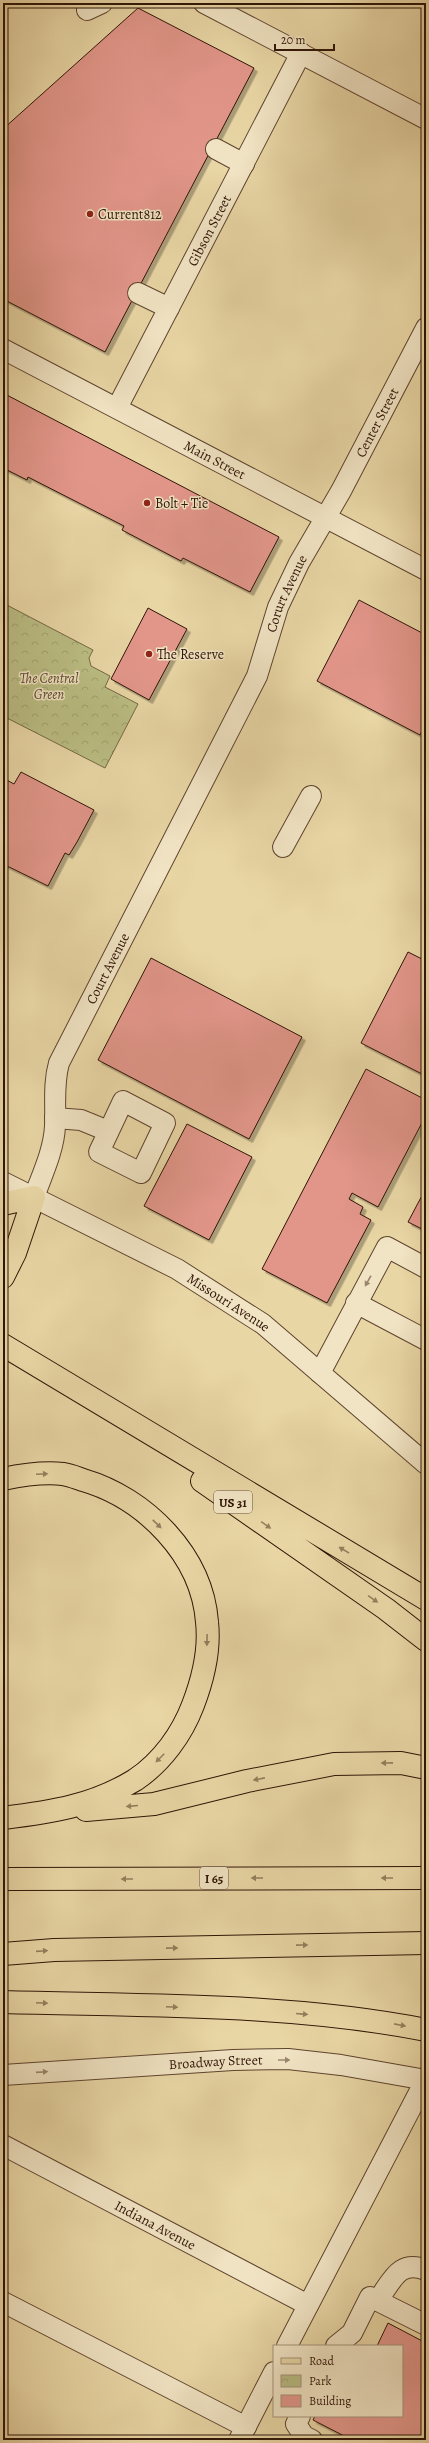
<svg xmlns="http://www.w3.org/2000/svg" width="429" height="2443" font-family="Alegreya,serif">
<defs>
<pattern id="park-crowns" width="20" height="18" patternUnits="userSpaceOnUse"><rect width="20" height="18" fill="#babd83"/><path d="M2 6a3 3 0 1 1 6 0M12 15a3 3 0 1 1 6 0" fill="none" stroke="#a0a270"/></pattern>
<filter id="shadow"><feDropShadow dx="3.5" dy="3.5" stdDeviation="0" flood-color="#0004"/></filter>
</defs>
<rect width="100%" height="100%" fill="#e9d6a5"/>
<filter id="stains"><feTurbulence type="fractalNoise" baseFrequency=".005" numOctaves="4"/><feColorMatrix values="0 0 0 0 .2 0 0 0 0 .09 0 0 0 0 .02 0 0 0 .5 -.17"/></filter>
<radialGradient id="worn" r=".72"><stop offset=".6" stop-color="#630" stop-opacity="0"/><stop offset="1" stop-color="#630" stop-opacity=".3"/></radialGradient>
<!-- park -->
<path fill="url(#park-crowns)" stroke="#746844" d="M3 603 93 650 89 658 91 666 110 676 105 687 138 704 105 768 3 716Z"/>
<!-- building -->
<path fill="#e2968a" stroke="#2f1406" filter="url(#shadow)" d="M138 8 254 68 105 352 3 299V129Z
M3 393 279 537 250 592 183 558 181 561 122 530 124 526 28 477 27 480 3 468Z
M359 600 426 635V723L420 735 317 681Z
M148 608 187 629 149 700 111 679Z
M21 772 94 810 77 842 69 855 65 853 48 886 3 864V778L14 784Z
M408 952 426 961V1076L361 1043Z
M151 958 302 1037 249 1139 98 1060Z
M366 1069 426 1100V1115L378 1207 352 1193 349 1199 363 1207 360 1214 371 1220 327 1303 262 1269Z
M187 1124 252 1157 209 1240 144 1206Z
M426 1188V1231L408 1222Z
M388 2323 426 2343V2440H352L313 2420 315 2416H402V2346H377Z"/>
<g fill="none" stroke-linecap="round" stroke-linejoin="round">
<!-- minor casing -->
<g stroke="#5e442e" stroke-width="22">
<g id="minor">
<path d="M204 3 426 119"/>
<path d="M87 10 102 3"/>
<path d="M216 149 244 164"/>
<path d="M138 293 169 308"/>
<path id="s1" d="M3 349 426 570"/>
<path id="s2" d="M117 408 301 53"/>
<path d="M283 847 311 796"/>
<path d="M123 1101 165 1123 141 1173 99 1152Z"/>
<path d="M55 1118 81 1120 108 1131"/>
<path id="s3" d="M3 1182 177 1269 263 1324 426 1464"/>
<path id="s4" d="M34 1197C42 1175 54 1150 55 1126 56 1105 53 1084 59 1063L257 676 278 607 299 563 341 491 426 328"/>
<path d="M356 1303 426 1340"/>
<path d="M320 1373 387 1247 426 1268"/>
<path id="s5" d="M3 2075 233 2060 288 2059 341 2065 426 2080"/>
<path id="s6" d="M3 2145 308 2305"/>
<path d="M378 2300C392 2281 399 2259 426 2270"/>
<path d="M3 2302 246 2427"/>
<path d="M287 2346 426 2079"/>
<path d="M336 2346 352 2333 370 2297 426 2325"/>
<path d="M300 2416 296 2424 304 2436 312 2440"/>
<path d="M239 2440 274 2372"/>
</g>
</g>
<!-- major casing -->
<g stroke="#2f1406" stroke-width="24">
<path id="major" d="M3 1204 34 1197
M3 1277 15 1253 34 1197
M3 1345 426 1599
M202 1481 386 1609 426 1640"/>
</g>
<!-- highway casing -->
<g stroke="#2f1406" stroke-width="24">
<path id="highway" d="M3 1479C22 1475 44 1472 63 1474 70 1475 77 1478 83 1480 145 1498 202 1555 207 1622 210 1649 203 1679 193 1705 182 1734 162 1762 135 1780 93 1806 51 1812 3 1818
M86 1810 154 1804 247 1781 334 1764 401 1763 426 1768
M3 1879 426 1878
M3 1954 54 1950 426 1943
M3 2002C142 2006 289 2003 426 2030"/>
</g>
<!-- minor -->
<use href="#minor" stroke="#f1e4c4" stroke-width="20"/>
<!-- major -->
<use href="#major" stroke="#e9d6a5" stroke-width="22"/>
<!-- highway -->
<use href="#highway" stroke="#e9d6a5" stroke-width="22"/>
</g>
<!-- one-way arrows -->
<defs><path id="oneway-solid" d="M-6-.8H1V-3.2L6.5 0L1 3.2V.8H-6Z"/></defs>
<g fill="#9a866e">
<use href="#oneway-solid" transform="translate(368 1281) rotate(119)"/>
<use href="#oneway-solid" transform="translate(284 2060)"/>
<use href="#oneway-solid" transform="translate(42 2072) rotate(-4)"/>
</g>
<g fill="#957f5d">
<use href="#oneway-solid" transform="translate(42 1474) rotate(-2)"/>
<use href="#oneway-solid" transform="translate(157 1524) rotate(44)"/>
<use href="#oneway-solid" transform="translate(266 1525) rotate(35)"/>
<use href="#oneway-solid" transform="translate(344 1550) rotate(-149)"/>
<use href="#oneway-solid" transform="translate(373 1599) rotate(35)"/>
<use href="#oneway-solid" transform="translate(207 1640) rotate(91)"/>
<use href="#oneway-solid" transform="translate(160 1758) rotate(135)"/>
<use href="#oneway-solid" transform="translate(387 1763) rotate(179)"/>
<use href="#oneway-solid" transform="translate(259 1779) rotate(169)"/>
<use href="#oneway-solid" transform="translate(132 1806) rotate(175)"/>
<use href="#oneway-solid" transform="translate(257 1878) rotate(180)"/>
<use href="#oneway-solid" transform="translate(387 1878) rotate(180)"/>
<use href="#oneway-solid" transform="translate(127 1879) rotate(180)"/>
<use href="#oneway-solid" transform="translate(302 1945) rotate(-1)"/>
<use href="#oneway-solid" transform="translate(172 1948) rotate(-1)"/>
<use href="#oneway-solid" transform="translate(42 1951) rotate(-4)"/>
<use href="#oneway-solid" transform="translate(42 2003) rotate(2)"/>
<use href="#oneway-solid" transform="translate(172 2007) rotate(2)"/>
<use href="#oneway-solid" transform="translate(302 2014) rotate(5)"/>
<use href="#oneway-solid" transform="translate(400 2025) rotate(11)"/>
</g>
<!-- markers -->
<g fill="#8f2418" stroke="#f1e4c4" stroke-width="1.5">
<circle cx="90" cy="214" r="4"/>
<circle cx="147" cy="503" r="4"/>
<circle cx="149" cy="654" r="4"/>
</g>
<g text-anchor="middle" stroke-width="3" stroke-linejoin="round" paint-order="stroke">
<!-- shield labels -->
<g fill="#f1e4c4" stroke="#69523f" stroke-width="1">
<rect x="214" y="1491" width="38" height="22" rx="3"/>
<rect x="200" y="1867" width="28" height="22" rx="3"/>
</g>
<g font-size="13" font-weight="bold" fill="#2f1406">
<text x="233" y="1507">US 31</text>
<text x="214" y="1883">I 65</text>
</g>
<!-- poi labels -->
<g font-size="14" fill="#2f1406" stroke="#f1e4c4" text-anchor="start">
<text x="98" y="219">Current812</text>
<text x="155" y="508">Bolt + Tie</text>
<text x="157" y="659">The Reserve</text>
</g>
<!-- street labels -->
<g font-size="14" fill="#2f1406" stroke="#f1e4c4">
<text dy="5" stroke="none"><textPath href="#s2" startOffset="200">Gibson Street</textPath></text>
<text dy="5" stroke="none"><textPath href="#s4" startOffset="854">Center Street</textPath></text>
<text dy="5" stroke="none"><textPath href="#s1" startOffset="239">Main Street</textPath></text>
<text dy="5" stroke="none"><textPath href="#s4" startOffset="660">Corurt Avenue</textPath></text>
<text dy="5" stroke="none"><textPath href="#s4" startOffset="244">Court Avenue</textPath></text>
<text dy="5" stroke="none"><textPath href="#s3" startOffset="256">Missouri Avenue</textPath></text>
<text dy="5" stroke="none"><textPath href="#s5" startOffset="213">Broadway Street</textPath></text>
<text dy="5" stroke="none"><textPath href="#s6" startOffset="172">Indiana Avenue</textPath></text>
</g>
<!-- park labels -->
<g font-size="14" font-style="italic" fill="#59472c" stroke="#f1e4c4">
<text x="49" y="683">The Central<tspan x="49" dy="16">Green</tspan></text>
</g>
</g>
<!-- margin -->
<rect width="429" height="2443" fill="none" stroke="#e9d6a5" stroke-width="16"/>
<rect x="4" y="4" width="421" height="2435" fill="none" stroke="#2f1406" stroke-width="2"/>
<rect x="8" y="8" width="413" height="2427" fill="none" stroke="#2f1406"/>
<!-- legend -->
<rect x="273" y="2345" width="130" height="72" fill="#f1e4c4" stroke="#a39178"/>
<rect x="281" y="2358" width="20" height="6" fill="#e9d6a5" stroke="#a39178"/>
<text x="309" y="2365" font-size="12" fill="#2f1406">Road</text>
<rect x="281" y="2375" width="20" height="12" fill="url(#park-crowns)" stroke="#a39178"/>
<text x="309" y="2385" font-size="12" fill="#2f1406">Park</text>
<rect x="281" y="2395" width="20" height="12" fill="#e2968a" stroke="#a39178"/>
<text x="309" y="2405" font-size="12" fill="#2f1406">Building</text>
<!-- scale -->
<path d="M275 44v6h59v-6" fill="none" stroke="#2f1406" stroke-width="2"/>
<text x="281" y="44" font-size="12" fill="#2f1406" stroke="#f1e4c4" stroke-width="3" paint-order="stroke">20 m</text>
<rect width="100%" height="100%" filter="url(#stains)"/>
<rect width="100%" height="100%" fill="url(#worn)"/>
</svg>
